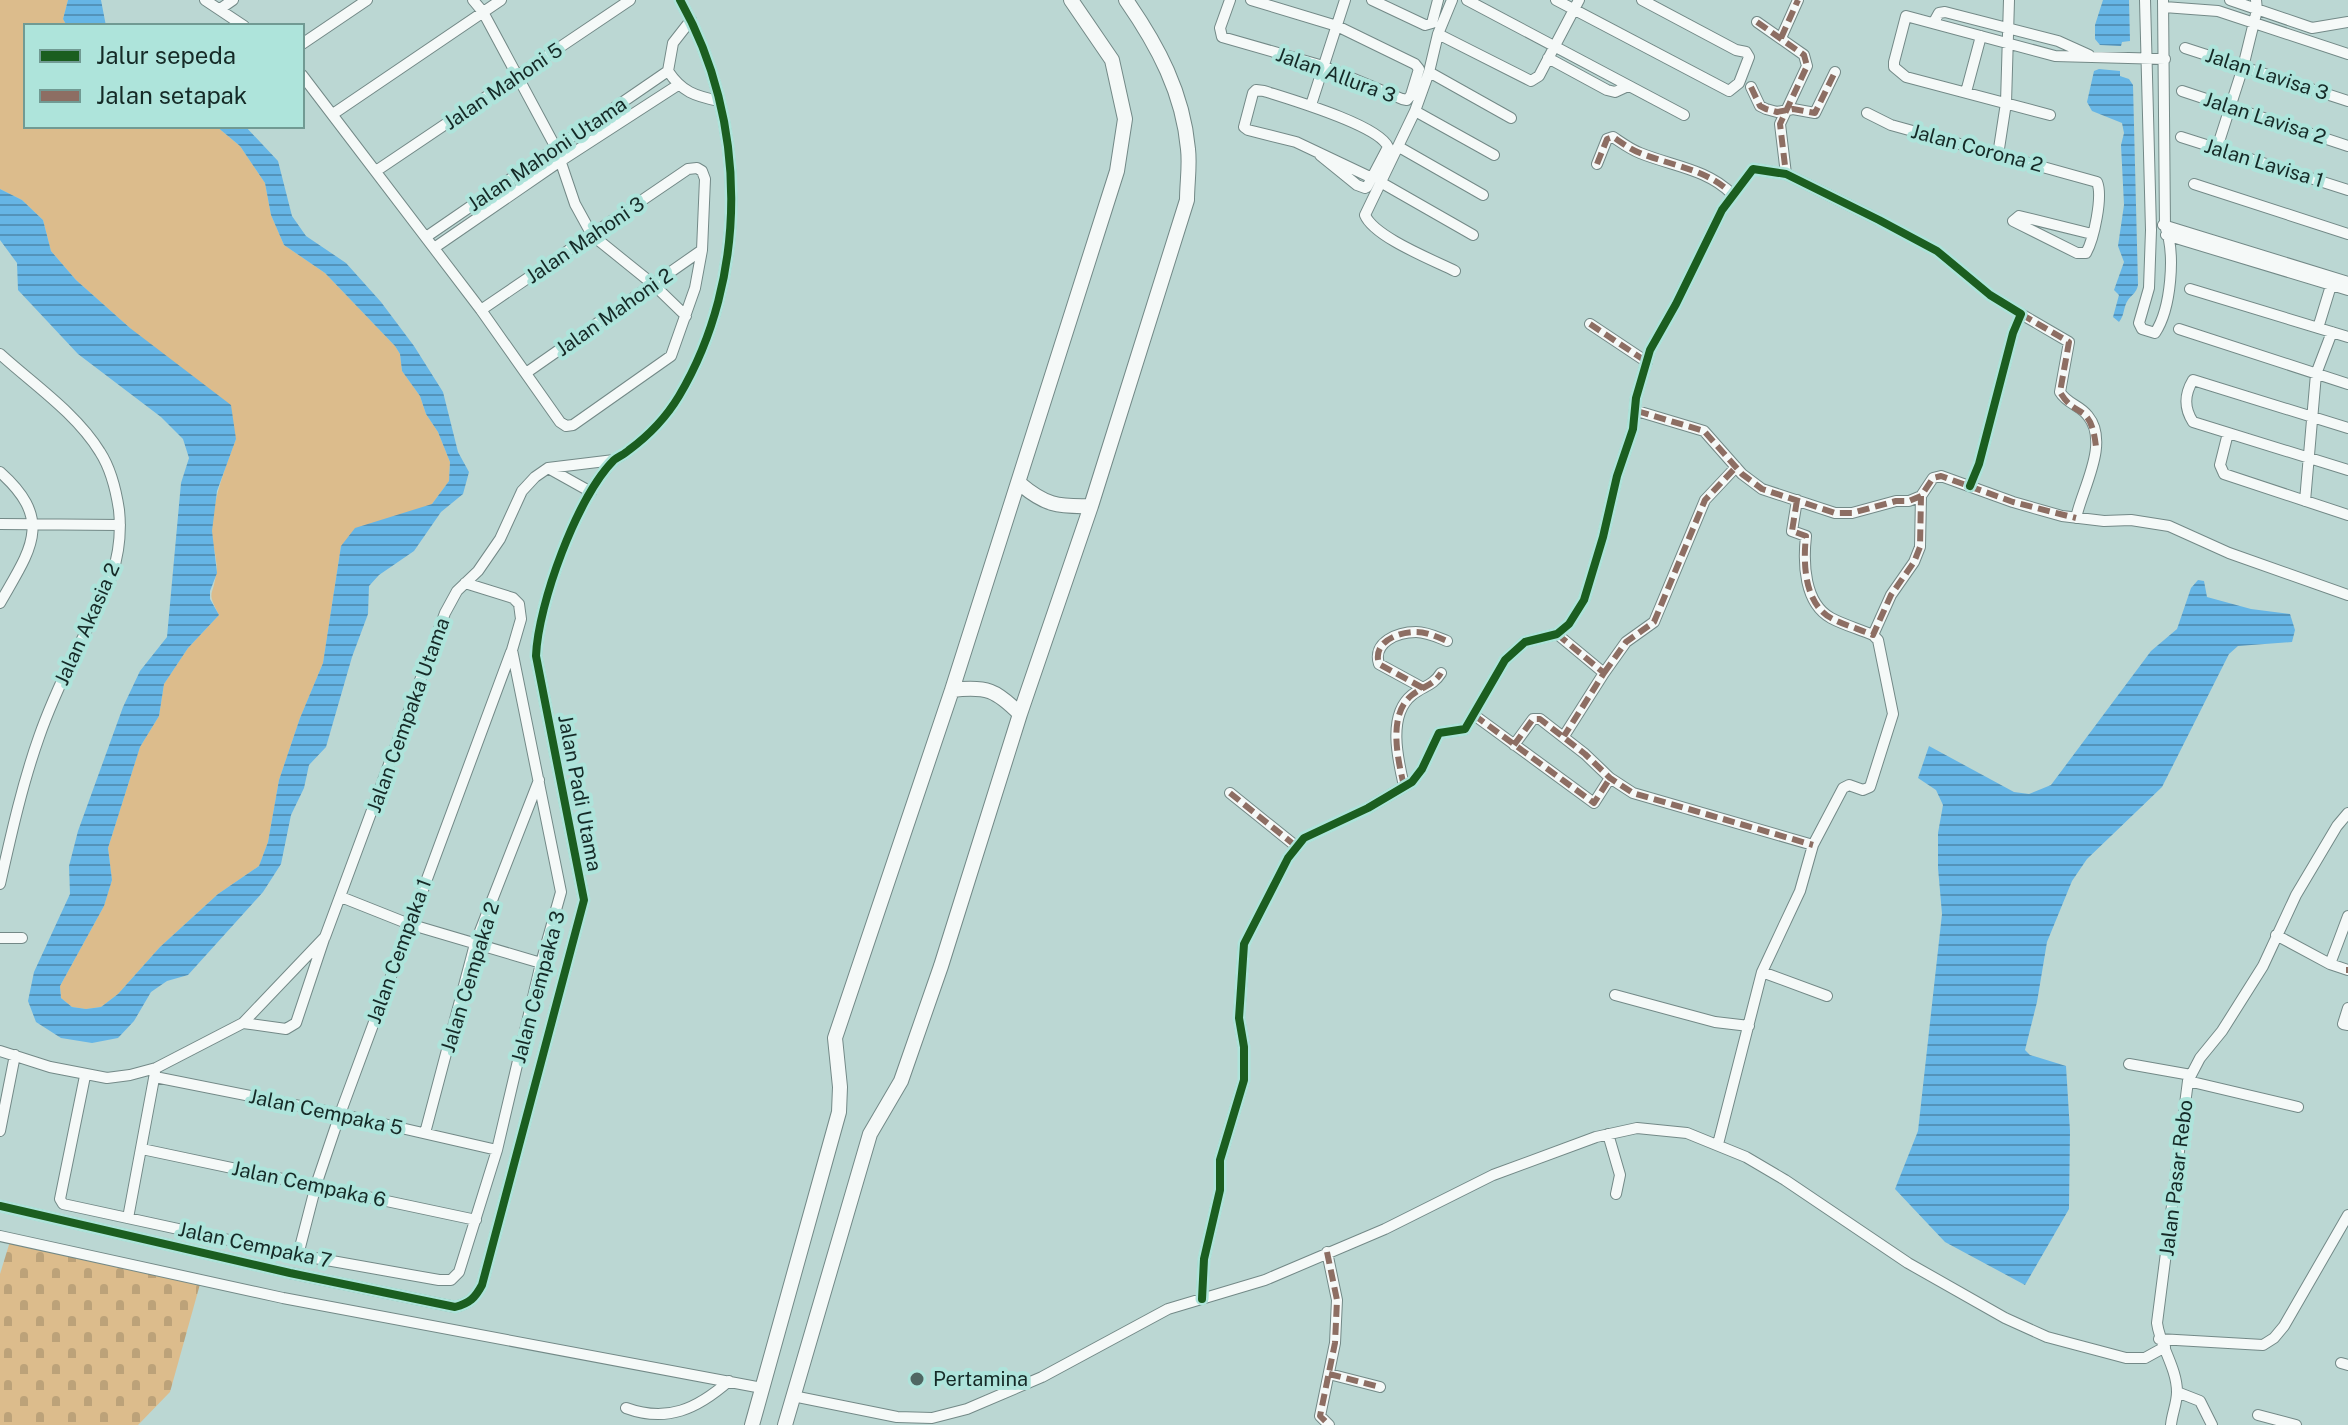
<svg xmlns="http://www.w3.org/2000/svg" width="2348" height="1425" font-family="'Public Sans',sans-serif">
<defs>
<pattern id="cemetery-stones" width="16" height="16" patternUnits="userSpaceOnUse" patternTransform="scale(2)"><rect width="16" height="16" fill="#dcbc8c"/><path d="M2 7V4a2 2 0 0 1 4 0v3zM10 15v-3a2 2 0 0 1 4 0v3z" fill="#bca279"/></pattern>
<pattern id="water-rules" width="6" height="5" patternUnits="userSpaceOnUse" patternTransform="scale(2)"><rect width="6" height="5" fill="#66b5e5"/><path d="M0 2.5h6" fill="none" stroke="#5393ba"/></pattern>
</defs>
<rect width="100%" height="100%" fill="#bbd7d3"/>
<!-- grass -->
<path fill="#dcbc8c" d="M0 0H68L63 19 67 26H26V126H216L240 146 265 183 271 215 284 245 325 273 395 346 400 354 402 371 420 396 426 414 438 432 450 462 449 481 432 504 341 546 323 663 300 718 279 780 268 842 259 866 218 894 160 947 118 994 101 1007 86 1009 72 1007 61 998 60 986 104 906 112 880 108 848 140 747 159 716 164 684 188 648 219 615C206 590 213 598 216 574 219 561 211 544 212 530 213 498 225 469 236 439L130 328 76 280 51 251 43 220 22 200 0 189Z"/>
<!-- cemetery -->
<path fill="url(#cemetery-stones)" d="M12 1235 202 1277 170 1392 138 1425H0V1274Z"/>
<!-- water -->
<path fill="url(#water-rules)" d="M68 0H101L106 26H67L63 19Z
M2103 0H2129L2130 41 2122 42 2121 46 2100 45 2095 39V25Z
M2099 69 2120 71V76L2129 79 2133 85 2138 285C2136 294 2132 294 2128 300 2123 307 2125 315 2119 322L2113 317 2119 295 2114 290 2124 262 2118 246 2124 205 2121 145 2124 133 2122 123 2092 111 2087 102 2094 71Z
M216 126H245L278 161 292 216 306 236 346 263 381 302 414 346 443 392 458 452 469 472 463 494 441 512 414 551 379 575 369 586 368 614 352 657 326 747 309 765 304 788 291 815 281 864 263 892 188 975 167 981 151 992 134 1021 118 1038 92 1043 61 1038 36 1022 28 1001 34 972 70 894 69 866 78 831 123 707 140 671 167 637 181 483 189 458 183 439 161 417 78 354 18 290 17 263 0 240V189L22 200 43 220 51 251 76 280 130 328 231 405 236 439 217 491 212 531 217 573 210 591V599L219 615 188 648 164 684 159 716 140 747 108 848 112 880 104 906 60 986 61 998 72 1007 86 1009 101 1007 118 994 160 947 218 894 259 866 268 842 279 780 300 718 323 663 341 546 355 528 432 504 449 481 450 462 438 432 426 414 420 396 402 371 400 354 395 346 325 273 284 245 271 215 265 183 240 146Z
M2198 580 2204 581 2207 597 2251 609 2290 614 2295 630 2292 642 2238 646 2229 654 2162 787 2087 859 2072 881 2047 942 2037 1002 2025 1050 2030 1055 2066 1066 2070 1131 2069 1209 2025 1285 1945 1242 1895 1189 1918 1131 1942 914 1938 868V833L1943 805 1936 790 1918 778 1929 746 2014 792 2029 794 2051 785 2151 651 2177 629 2191 588Z"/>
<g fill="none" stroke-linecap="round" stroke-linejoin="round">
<!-- street casing -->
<g stroke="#738987" stroke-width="12">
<path id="street" d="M205 0 244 26
M473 0 483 12 556 148 575 204 592 235 654 285 686 316
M1230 0 1220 28 1222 37 1323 66 1402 99 1407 100 1411 95 1419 69 1415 64 1337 26 1251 0
M1372 0 1425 25 1432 23 1438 0
M1452 0 1438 34 1429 72 1415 111 1365 215C1374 237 1433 260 1455 271
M1467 0 1684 115
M1556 0 1729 91 1739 83 1749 57 1746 52 1736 50 1642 0
M2145 0 2151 230 2149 288 2139 323 2142 329 2155 333C2171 309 2176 253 2165 226L2163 0
M2230 0 2312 28 2348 22
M2164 7 2218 11 2348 54
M220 9 233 0
M691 20 673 43 668 71C682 92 695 96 719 101
M1757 22 1804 55 1807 66 1780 124 1786 174
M1934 22 1939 13 1945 12 2058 41 2089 55
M1438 34 1531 81 1539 76 1579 0
M1781 38 1798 0
M302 44 367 0
M2185 48 2348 101
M1548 58 1607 90 1615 92 1628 86
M1429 72 1511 118
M302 75 481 310 560 422 566 426 573 425 671 356 695 288 702 250 705 179 702 171 697 168 688 169 481 310
M1751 87 1760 106 1766 109 1777 112 1793 109 1815 113 1835 72
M2182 91 2348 146
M1966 92 1981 36
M1311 105 1345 0
M1415 111 1494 155
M1867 113 1891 125 2097 182C2103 196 2094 239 2086 253H2077L2013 221 2019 216 2092 234
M333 114 501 0
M2050 115 1906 77 1894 67V62L1906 16 2055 56 2165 59
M2181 137 2348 190
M1399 147 1483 195
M2217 148 2243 67 2257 10 2256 0
M1320 155 1357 185 1365 188 1367 187 1388 147C1379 125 1289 99 1264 91L1256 90 1253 93 1244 127 1248 130 1296 142 1372 178
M1998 155 2006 103 2009 0
M1597 164 1607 139 1613 137C1622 143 1630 149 1640 153 1672 166 1707 169 1732 194
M376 171 630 0
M1382 183 1473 235
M2194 184 2348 234
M2163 225 2348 282
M2166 235 2348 290
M426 237 668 71
M434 248 559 162 678 85
M2190 289 2348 337
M2021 314 2069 342 2060 392C2067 404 2080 405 2088 416 2110 443 2082 489 2076 518
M1590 324 1647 362
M2318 328 2333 279
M2179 329 2348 384
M0 354C33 384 76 413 100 452 111 469 116 490 119 510 125 567 100 603 75 653 62 680 49 708 39 737 22 785 11 835 0 884
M526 373 702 250
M1637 411 1704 431 1742 474 1762 489 1835 513H1852L1896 501H1909L1921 496 1933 478 1941 476 2013 502 2062 516 2104 521 2131 520 2169 526 2229 553 2348 595
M2348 428 2193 380C2184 395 2184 408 2193 422L2348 470
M2228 433 2220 465 2224 474 2348 515
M548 468 591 492
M0 472C55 521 30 550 0 603
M2305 501 2316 374 2332 332
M0 524 120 525
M1557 634 1604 673 1564 736
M1873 635 1891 595 1914 562 1920 547 1921 496
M1604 673 1626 642 1654 622 1705 500 1736 467
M1423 688 1379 664C1372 642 1398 632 1416 632 1427 632 1437 637 1447 641
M1474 715 1594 803 1610 778
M1514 745 1533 719H1540L1585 754 1610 778 1633 793 1813 845
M1404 786C1398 760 1387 715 1412 695 1423 686 1433 686 1441 673
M1230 793 1297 847
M341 897 409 924 541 963
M2276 935 2330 964 2348 970
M0 938H22
M2330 964 2348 916
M1762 972 1827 996
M1615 995 1715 1022 1749 1026
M2348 1008 2343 1024 2348 1025
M243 1023 286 1029 296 1023 324 939
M0 1051 50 1067 107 1078 130 1075 156 1068 243 1023 325 937 445 613 457 591 478 571 500 539 522 491 535 477 548 468 614 460
M2129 1064 2191 1075
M85 1076 60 1199 63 1204 298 1255 439 1280H451L459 1272 497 1150 541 963 561 892 512 650 521 619 519 604 513 598 465 583
M155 1077 340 1114 497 1150
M2188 1081 2298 1107
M0 1131 15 1055
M425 1133 475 944 539 780
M1608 1134 1620 1175 1616 1194
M1718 1144 1762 972 1800 891 1813 845 1843 788 1849 785 1863 790 1870 787 1893 714 1878 640 1873 635C1859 629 1844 625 1831 618 1804 603 1803 563 1806 536L1792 531 1797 500
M142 1149 476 1220
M0 1206 290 1273 455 1307C470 1303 475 1298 482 1285L584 900 536 656C538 604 577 497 614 460 619 456 625 454 629 450 648 436 667 416 679 396 749 278 748 120 680 0
M128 1218 155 1073
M0 1236 283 1298 762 1388
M1327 1252 1337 1300 1335 1343 1320 1416 1329 1425
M298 1255 316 1185 340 1114 511 652
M1202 1299 1204 1259 1220 1190V1160L1244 1080V1047L1239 1018 1244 944 1288 858 1304 838 1368 808 1412 782 1422 769 1439 733 1465 729 1505 660 1525 642 1557 634 1569 624 1584 600 1603 537 1617 476 1633 429 1636 398 1650 350 1676 304 1722 210 1753 169 1786 174 1879 220 1937 251 1990 295 2021 314 2013 333 1979 464 1970 486
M2159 1339 2263 1345 2274 1338 2284 1326 2348 1215
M2341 1363 2348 1365
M1329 1374 1380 1387
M2177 1392 2200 1401 2212 1425
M793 1396 897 1417 932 1418 967 1409 1042 1377 1168 1309 1265 1280 1385 1229 1493 1175 1596 1137 1637 1128 1687 1133 1746 1157 1785 1180 1908 1263 2005 1318 2047 1337 2126 1358H2145L2165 1347
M626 1408C667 1423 697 1409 729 1381
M2258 1415 2296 1425
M2171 1425C2172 1414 2177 1403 2177 1392 2177 1368 2160 1346 2157 1323L2188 1081 2200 1058 2222 1031 2263 966 2296 895 2337 826 2348 813"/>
</g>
<!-- secondary casing -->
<g stroke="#738987" stroke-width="16">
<path id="secondary" d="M1019 483C1045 505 1057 507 1091 506
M952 690C987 686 996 690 1020 714
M752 1425 839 1112 840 1087 835 1038 952 690 1117 171 1125 119 1112 60 1071 0
M785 1425 870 1134 901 1081 941 966 1020 714 1091 506 1187 200C1187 183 1190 166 1188 149 1183 93 1158 46 1126 0"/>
</g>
<!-- street -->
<use href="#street" stroke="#f5f9f8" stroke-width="10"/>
<!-- secondary -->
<use href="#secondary" stroke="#f5f9f8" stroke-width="14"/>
<!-- quiet -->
<path stroke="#8d6e63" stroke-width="6" stroke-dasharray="12 6" stroke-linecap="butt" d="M1757 22 1804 55 1807 66 1780 124 1786 174
M1781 38 1798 0
M1751 87 1760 106 1766 109 1777 112 1793 109 1815 113 1835 72
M1597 164 1607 139 1613 137C1622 143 1630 149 1640 153 1672 166 1707 169 1732 194
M2021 314 2069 342 2060 392C2076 420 2091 401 2096 447
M1590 324 1647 362
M1637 411 1704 431 1742 474 1762 489 1835 513H1852L1896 501H1909L1921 496 1933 478 1941 476 2013 502 2076 518
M1797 500 1792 531 1806 536C1803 563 1804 603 1831 618 1844 625 1859 629 1873 635L1891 595 1914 562 1920 547 1921 496
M1557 634 1604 673 1564 736
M1604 673 1626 642 1654 622 1705 500 1736 467
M1423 688 1379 664C1372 642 1398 632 1416 632 1427 632 1437 637 1447 641
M1474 715 1594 803 1610 778
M1514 745 1533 719H1540L1585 754 1610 778 1633 793 1813 845
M1404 786C1398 760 1387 715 1412 695 1423 686 1433 686 1441 673
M1230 793 1297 847
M2346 970H2348
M1327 1252 1337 1300 1335 1343 1320 1416 1329 1425
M1329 1374 1380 1387"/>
<!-- cycleway casing -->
<g stroke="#aee4db" stroke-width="13">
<path id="cycleway" d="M0 1206 290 1273 455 1307C470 1303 475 1298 482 1285L584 900 536 656C538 604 577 497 614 460 619 456 625 454 629 450 648 436 667 416 679 396 749 278 748 120 680 0
M1202 1299 1204 1259 1220 1190V1160L1244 1080V1047L1239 1018 1244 944 1288 858 1304 838 1368 808 1412 782 1422 769 1439 733 1465 729 1505 660 1525 642 1557 634 1569 624 1584 600 1603 537 1617 476 1633 429 1636 398 1650 350 1676 304 1722 210 1753 169 1786 174 1879 220 1937 251 1990 295 2021 314 2013 333 1979 464 1970 486"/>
</g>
<!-- cycleway -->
<use href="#cycleway" stroke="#1b5e20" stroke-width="8"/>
</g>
<!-- markers -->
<circle fill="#4f6763" stroke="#aee4db" stroke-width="3" cx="917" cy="1379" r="8"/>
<g text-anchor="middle" stroke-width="8" stroke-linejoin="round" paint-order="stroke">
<!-- street labels -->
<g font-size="20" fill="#152a27" stroke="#aee4db">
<text transform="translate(2267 74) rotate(18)" y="7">Jalan Lavisa 3</text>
<text transform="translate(1336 75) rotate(20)" y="7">Jalan Allura 3</text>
<text transform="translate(503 86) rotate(-34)" y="7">Jalan Mahoni 5</text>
<text transform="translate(2265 118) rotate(18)" y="7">Jalan Lavisa 2</text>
<text transform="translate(1977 148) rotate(15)" y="7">Jalan Corona 2</text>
<text transform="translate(547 154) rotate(-34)" y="7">Jalan Mahoni Utama</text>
<text transform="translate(2264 163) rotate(17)" y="7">Jalan Lavisa 1</text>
<text transform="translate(585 240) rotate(-34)" y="7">Jalan Mahoni 3</text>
<text transform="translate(614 312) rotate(-35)" y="7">Jalan Mahoni 2</text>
<text transform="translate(87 624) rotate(-66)" y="7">Jalan Akasia 2</text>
<text transform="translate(408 715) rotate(-70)" y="7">Jalan Cempaka Utama</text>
<text transform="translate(580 793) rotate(79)" y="7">Jalan Padi Utama</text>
<text transform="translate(399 951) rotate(-70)" y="7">Jalan Cempaka 1</text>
<text transform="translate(470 977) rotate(-73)" y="7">Jalan Cempaka 2</text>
<text transform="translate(538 987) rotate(-75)" y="7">Jalan Cempaka 3</text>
<text transform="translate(326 1112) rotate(12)" y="7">Jalan Cempaka 5</text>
<text transform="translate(2176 1178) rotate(-83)" y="7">Jalan Pasar Rebo</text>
<text transform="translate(309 1184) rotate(12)" y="7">Jalan Cempaka 6</text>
<text transform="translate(255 1245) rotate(12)" y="7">Jalan Cempaka 7</text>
</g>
<!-- poi labels -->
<g font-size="20" fill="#152a27" stroke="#aee4db" text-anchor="start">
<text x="933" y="1386">Pertamina</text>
</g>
</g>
<!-- legend -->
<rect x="24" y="24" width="280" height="104" fill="#aee4db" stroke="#719a93" stroke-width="2"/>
<rect x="40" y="50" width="40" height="12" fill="#1b5e20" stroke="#719a93" stroke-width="2"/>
<text x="96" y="64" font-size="24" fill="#152a27">Jalur sepeda</text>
<rect x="40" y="90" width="40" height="12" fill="#8d6e63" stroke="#719a93" stroke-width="2"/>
<text x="96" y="104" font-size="24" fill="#152a27">Jalan setapak</text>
</svg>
